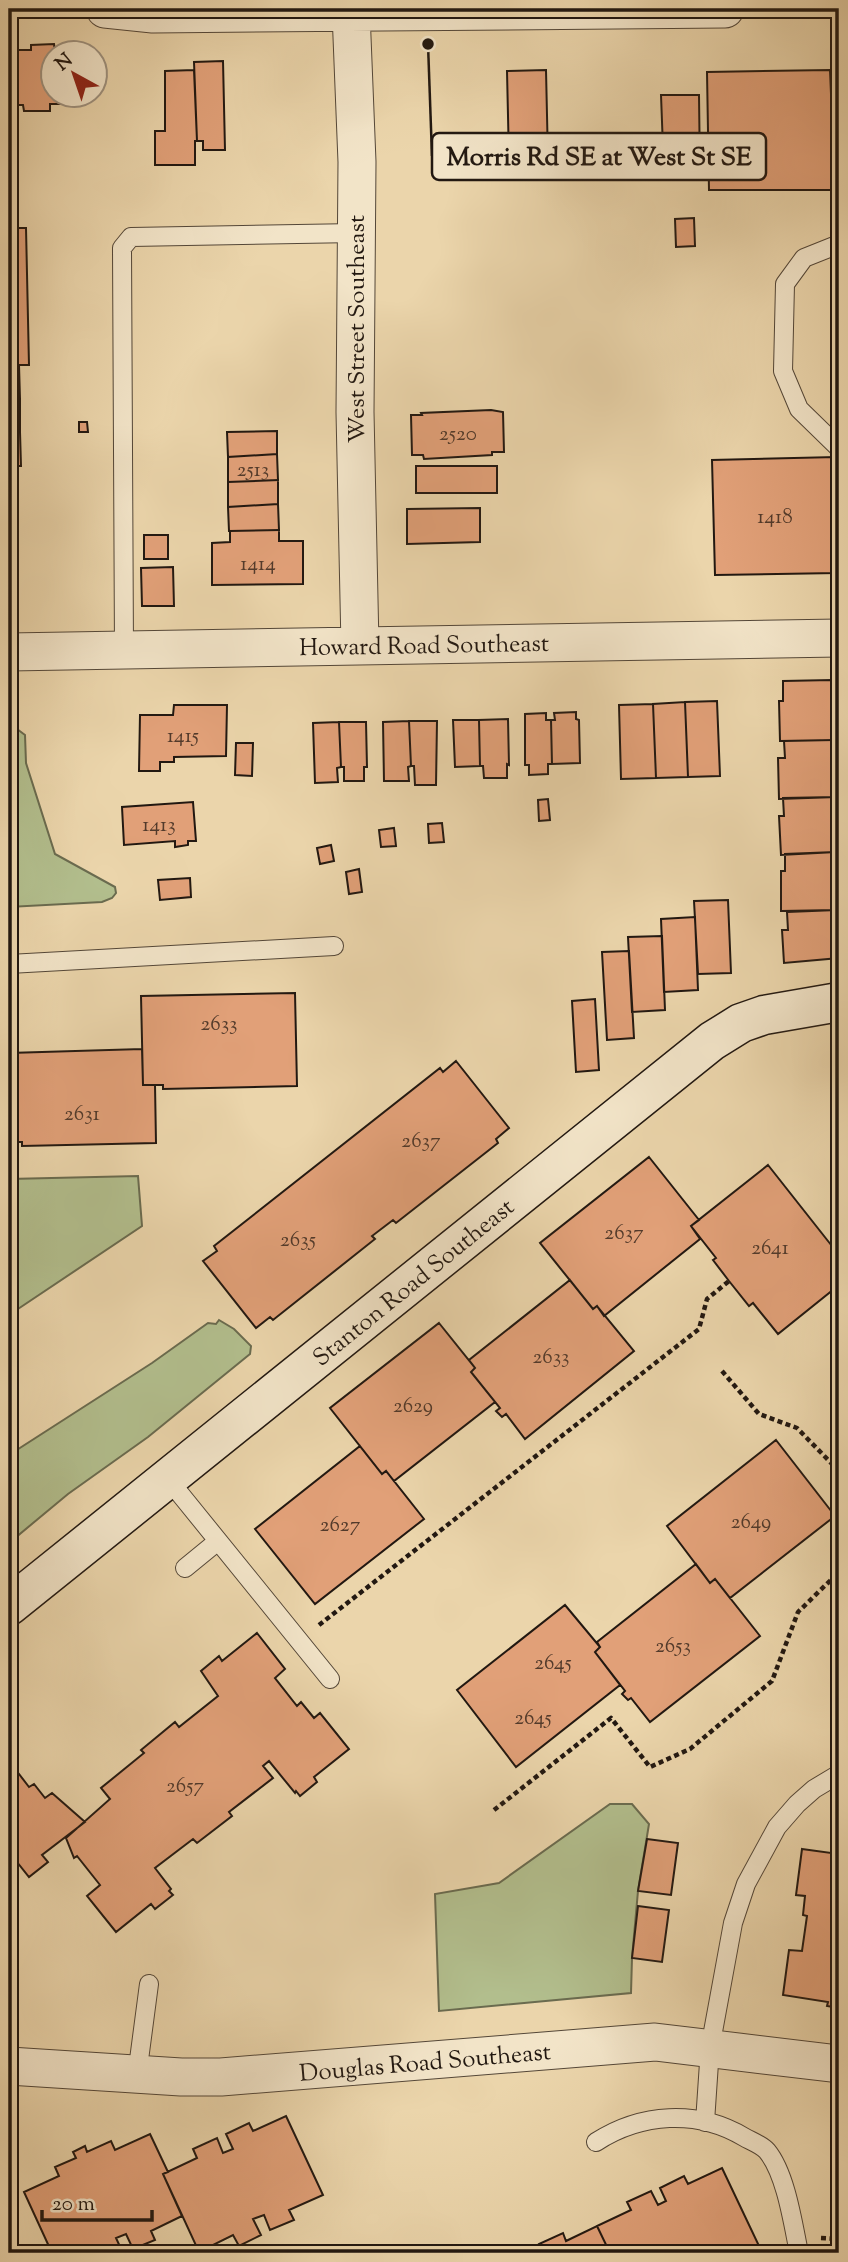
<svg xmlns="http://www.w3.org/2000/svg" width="848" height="2262" font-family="'Sorts Mill Goudy',serif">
<rect width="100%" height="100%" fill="#ebd5ab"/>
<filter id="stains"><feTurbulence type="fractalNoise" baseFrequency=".00286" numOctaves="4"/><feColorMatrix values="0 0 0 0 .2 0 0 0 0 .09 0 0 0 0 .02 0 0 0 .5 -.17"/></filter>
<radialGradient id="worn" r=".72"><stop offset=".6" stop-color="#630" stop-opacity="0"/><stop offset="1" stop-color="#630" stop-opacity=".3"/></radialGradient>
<!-- green -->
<path fill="#b2be8d" stroke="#6a6b4f" stroke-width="2" d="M13 726 25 735 26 763 55 854 115 887 116 893 112 898 102 902 9 907V729Z
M138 1176 142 1226 9 1315V1179Z
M219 1320 234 1329 251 1346 250 1354 148 1437 68 1494 9 1543V1455L152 1363 208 1323 216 1324Z
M610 1804H632L649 1824 638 1891 632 1958 631 1993 439 2011 435 1894 499 1883Z"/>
<!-- building -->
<path fill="#e1a078" stroke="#221811" stroke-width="2" d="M54 44 55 51 73 50V52H52V94H66V104H50V111H24L23 105H9V50H31V45Z
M223 61 225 150H203V141H197L194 62Z
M194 70 197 141H195V165H155V131H165V71Z
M546 70 548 160H509L507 71Z
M830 70 835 190H709L707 72Z
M661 95H699L700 175H664Z
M694 218 695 246 676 247 675 219Z
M9 228H26L29 365H9Z
M9 365H19L20 399H9Z
M9 399H20V432L9 433Z
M491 410 503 412 504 452H492V455L424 459 423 455H412L411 415H422L421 413Z
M79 422H87L88 432H79Z
M277 431V454L228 457 227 432Z
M20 432 21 466H9V433Z
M277 454 278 480 228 482V457Z
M836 457 837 573 715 575 712 460Z
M416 466H497V493H416Z
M278 480V504L228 507V482Z
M278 504 279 530 229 531 228 507Z
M480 508V542L407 544V509Z
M279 530V541H303V584L212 585V543L230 542V531Z
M144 535H168V559H144Z
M173 567 174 606H142L141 568Z
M832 680 834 740 780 741 779 701H783V681Z
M717 701 720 776 688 777 685 702Z
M685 702 688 777 656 778 653 704Z
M653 704 656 778 621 779 619 705Z
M174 705H227L226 756 174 757V762H160V771H139L140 715H173Z
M576 712V719L579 720 580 763 552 764 551 720H555L554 713Z
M546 713V720H551L552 764H548V774L529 775V765H525V714Z
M508 719 509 765 507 764V778H484L483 766H480L479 720Z
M453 720H479L480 766 455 767Z
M409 721 411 766 408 767 409 781H384L383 722Z
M409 721H437L436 785H415L414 766H411Z
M339 722 341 767 337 768 338 782 315 783 313 723Z
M339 722H366L367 767H364V781H344V767H341Z
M834 740 835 772H839V788H836V797L779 799 778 758H785L784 741Z
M236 743H253L252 776 235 775Z
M836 797 837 827H839V844L835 845V852L781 855 779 816H784L783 798Z
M548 799 550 820 539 821 538 800Z
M193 802 196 841H188V845L175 847V841L124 845 122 807Z
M442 823 444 842 429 843 428 824Z
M394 828 396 846 381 847 379 830Z
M331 845 334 861 320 864 317 848Z
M835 852 837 885H839V903L837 902V910L781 911V871H785V854Z
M359 869 362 892 349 894 346 872Z
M190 878 191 897 160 900 158 880Z
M728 900 731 973 698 974 694 901Z
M837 910 839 958 784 963 782 930H788L787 912Z
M695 917 698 990 664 992 661 919Z
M662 936 665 1010 632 1012 628 937Z
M629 951 634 1038 607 1040 602 952Z
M295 993 297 1086 163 1089V1085H143L141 996Z
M595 999 599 1070 576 1072 572 1001Z
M142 1049 143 1085H155L156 1143 22 1146V1142H9V1053Z
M456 1061 509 1128 496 1139 498 1143 396 1223 393 1220 372 1236 375 1239 273 1320 270 1317 256 1328 203 1261 217 1251 214 1246 440 1068 443 1072Z
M649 1157 699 1220 691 1226 700 1239 604 1316 597 1306 593 1309 540 1243Z
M768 1165 839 1255V1285L778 1334 753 1303 749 1306 729 1281 713 1260 716 1258 691 1226Z
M570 1280 593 1309 597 1306 634 1351 525 1439 506 1414 502 1417 496 1411 500 1408 471 1372 475 1368 469 1360Z
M439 1323 475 1368 471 1372 495 1402 394 1481 386 1471 382 1474 330 1408Z
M776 1440 835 1516 730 1598 715 1579 710 1583 667 1526Z
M360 1446 382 1474 386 1471 424 1519 315 1604 255 1529Z
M696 1564 710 1583 715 1579 760 1636 650 1722 631 1698 628 1700 622 1694 625 1691 595 1652 600 1647 597 1642Z
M565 1605 600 1647 595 1652 620 1685 516 1767 457 1690Z
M257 1633 285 1669 275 1678 297 1706 301 1702 314 1718 320 1713 349 1749 314 1777 317 1782 300 1796 296 1791 295 1793 269 1761 263 1766 273 1778 229 1812 232 1816 197 1843 193 1839 155 1868 171 1889 169 1891 173 1895 155 1909 151 1904 116 1932 87 1896 100 1885 77 1856 74 1858 66 1838 110 1799 101 1788 144 1753 141 1750 175 1722 179 1727 218 1696 201 1671 219 1656 222 1661Z
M9 1761 29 1787 34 1784 45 1798 52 1793 85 1822 42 1855 48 1862 29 1877 9 1852Z
M647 1839 678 1843 671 1895 638 1891Z
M802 1849 839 1854V2008L827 2006 828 2002 783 1995 789 1950 802 1951 807 1916 803 1915 805 1896 796 1895Z
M638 1906 669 1910 662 1962 632 1958Z
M286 2116 323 2195 289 2210 294 2220 270 2230 264 2215 253 2219 261 2235 239 2246 233 2235 199 2252 163 2174 197 2158 193 2149 217 2138 223 2153 233 2149 226 2134 249 2123 253 2131Z
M150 2134 168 2172 163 2174 182 2216 151 2231 155 2240 133 2249 126 2234 116 2238 123 2253H52L24 2192 59 2176 55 2167 76 2158 73 2152 85 2146 87 2152 111 2141 115 2150Z
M722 2168 760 2248 749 2253H610L597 2226 631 2210 627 2202 651 2191 658 2205 666 2201 660 2188 684 2176 688 2184Z
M597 2226 610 2253H543L539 2244 563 2233 566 2241Z"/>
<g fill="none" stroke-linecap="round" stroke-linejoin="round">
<!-- lane casing -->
<g stroke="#544738" stroke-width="20">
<path id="lane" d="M839 244 804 258 785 284 783 371 799 409 839 448
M124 650 122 248 131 237 356 233
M9 964 334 946
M168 1479 330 1679
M185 1568 218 1541
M137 2075 149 1984
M705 2122 710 2048 733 1923 746 1884 777 1827 797 1804 814 1789 839 1774
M596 2142C641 2113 697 2109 744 2137 751 2141 762 2145 767 2151 786 2174 793 2224 799 2253"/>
</g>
<!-- street casing -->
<g stroke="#544738" stroke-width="39">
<path id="street" d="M105 9 153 14 725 9
M351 12 357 162 355 412 360 646
M9 652 839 638
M9 2066 181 2077H221L655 2042 839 2064"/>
</g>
<!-- secondary casing -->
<g stroke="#221811" stroke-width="41">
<path id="secondary" d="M9 1606 712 1041 741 1023 764 1015 839 1002"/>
</g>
<!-- path -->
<path stroke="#221811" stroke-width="4.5" stroke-dasharray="5 3.5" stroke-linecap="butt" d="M722 1371 759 1414 797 1428 839 1471
M319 1625 699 1329 707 1299 729 1281
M494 1810 611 1718 650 1767 690 1749 772 1681 798 1612 839 1572
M821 2238 839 2239"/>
<!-- lane -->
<use href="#lane" stroke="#f2e4c8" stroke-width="18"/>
<!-- street -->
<use href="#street" stroke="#f2e4c8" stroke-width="37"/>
<!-- secondary -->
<use href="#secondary" stroke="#f2e4c8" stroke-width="38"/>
</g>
<g text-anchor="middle" stroke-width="7" stroke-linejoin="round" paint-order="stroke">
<!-- number labels -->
<g font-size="21" fill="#523a2b">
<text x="458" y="440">2520</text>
<text x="253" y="476">2513</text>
<text x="775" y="523">1418</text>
<text x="258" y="570">1414</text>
<text x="183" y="742">1415</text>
<text x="159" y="831">1413</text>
<text x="219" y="1030">2633</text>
<text x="82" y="1120">2631</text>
<text x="421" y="1147">2637</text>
<text x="624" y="1239">2637</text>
<text x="298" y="1246">2635</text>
<text x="770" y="1254">2641</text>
<text x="551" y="1363">2633</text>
<text x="413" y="1412">2629</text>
<text x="751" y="1528">2649</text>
<text x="340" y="1531">2627</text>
<text x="673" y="1652">2653</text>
<text x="553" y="1669">2645</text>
<text x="533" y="1724">2645</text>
<text x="185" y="1792">2657</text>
</g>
<!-- street labels -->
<g font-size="24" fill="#221811" stroke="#f2e4c8">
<text transform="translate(356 329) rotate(-90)" y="8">West Street Southeast</text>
<text transform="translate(424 645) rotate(-1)" y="8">Howard Road Southeast</text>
<text transform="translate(413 1282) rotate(-39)" y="8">Stanton Road Southeast</text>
<text transform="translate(425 2062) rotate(-5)" y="8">Douglas Road Southeast</text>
</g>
</g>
<!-- callouts -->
<path fill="none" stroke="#221811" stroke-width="2.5" d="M428 44L432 156"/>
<circle fill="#221811" stroke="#f2e4c8" stroke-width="2.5" cx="428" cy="44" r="7"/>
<rect fill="#f2e4c8" stroke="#221811" stroke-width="2.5" x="432" y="133" width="334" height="47" rx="7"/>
<g font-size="26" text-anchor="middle" font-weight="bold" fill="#221811">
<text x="599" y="165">Morris Rd SE at West St SE</text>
</g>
<!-- margin -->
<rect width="848" height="2262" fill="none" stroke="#ebd5ab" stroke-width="35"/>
<rect x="10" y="10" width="827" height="2241" fill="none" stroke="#221811" stroke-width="3.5"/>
<rect x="18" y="18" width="813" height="2227" fill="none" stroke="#221811" stroke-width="2"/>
<!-- north arrow -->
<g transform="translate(74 74) rotate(320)"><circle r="33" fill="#f2e4c8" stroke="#9f927f" stroke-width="2"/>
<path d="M0-5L12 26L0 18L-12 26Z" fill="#8f2418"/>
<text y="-10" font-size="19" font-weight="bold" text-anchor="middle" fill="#221811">N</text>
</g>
<!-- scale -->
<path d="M42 2210v10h110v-10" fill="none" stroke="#221811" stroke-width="3.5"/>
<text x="52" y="2210" font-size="21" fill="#221811" stroke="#f2e4c8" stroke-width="5" paint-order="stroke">20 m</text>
<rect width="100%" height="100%" filter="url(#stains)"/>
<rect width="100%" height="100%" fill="url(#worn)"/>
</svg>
